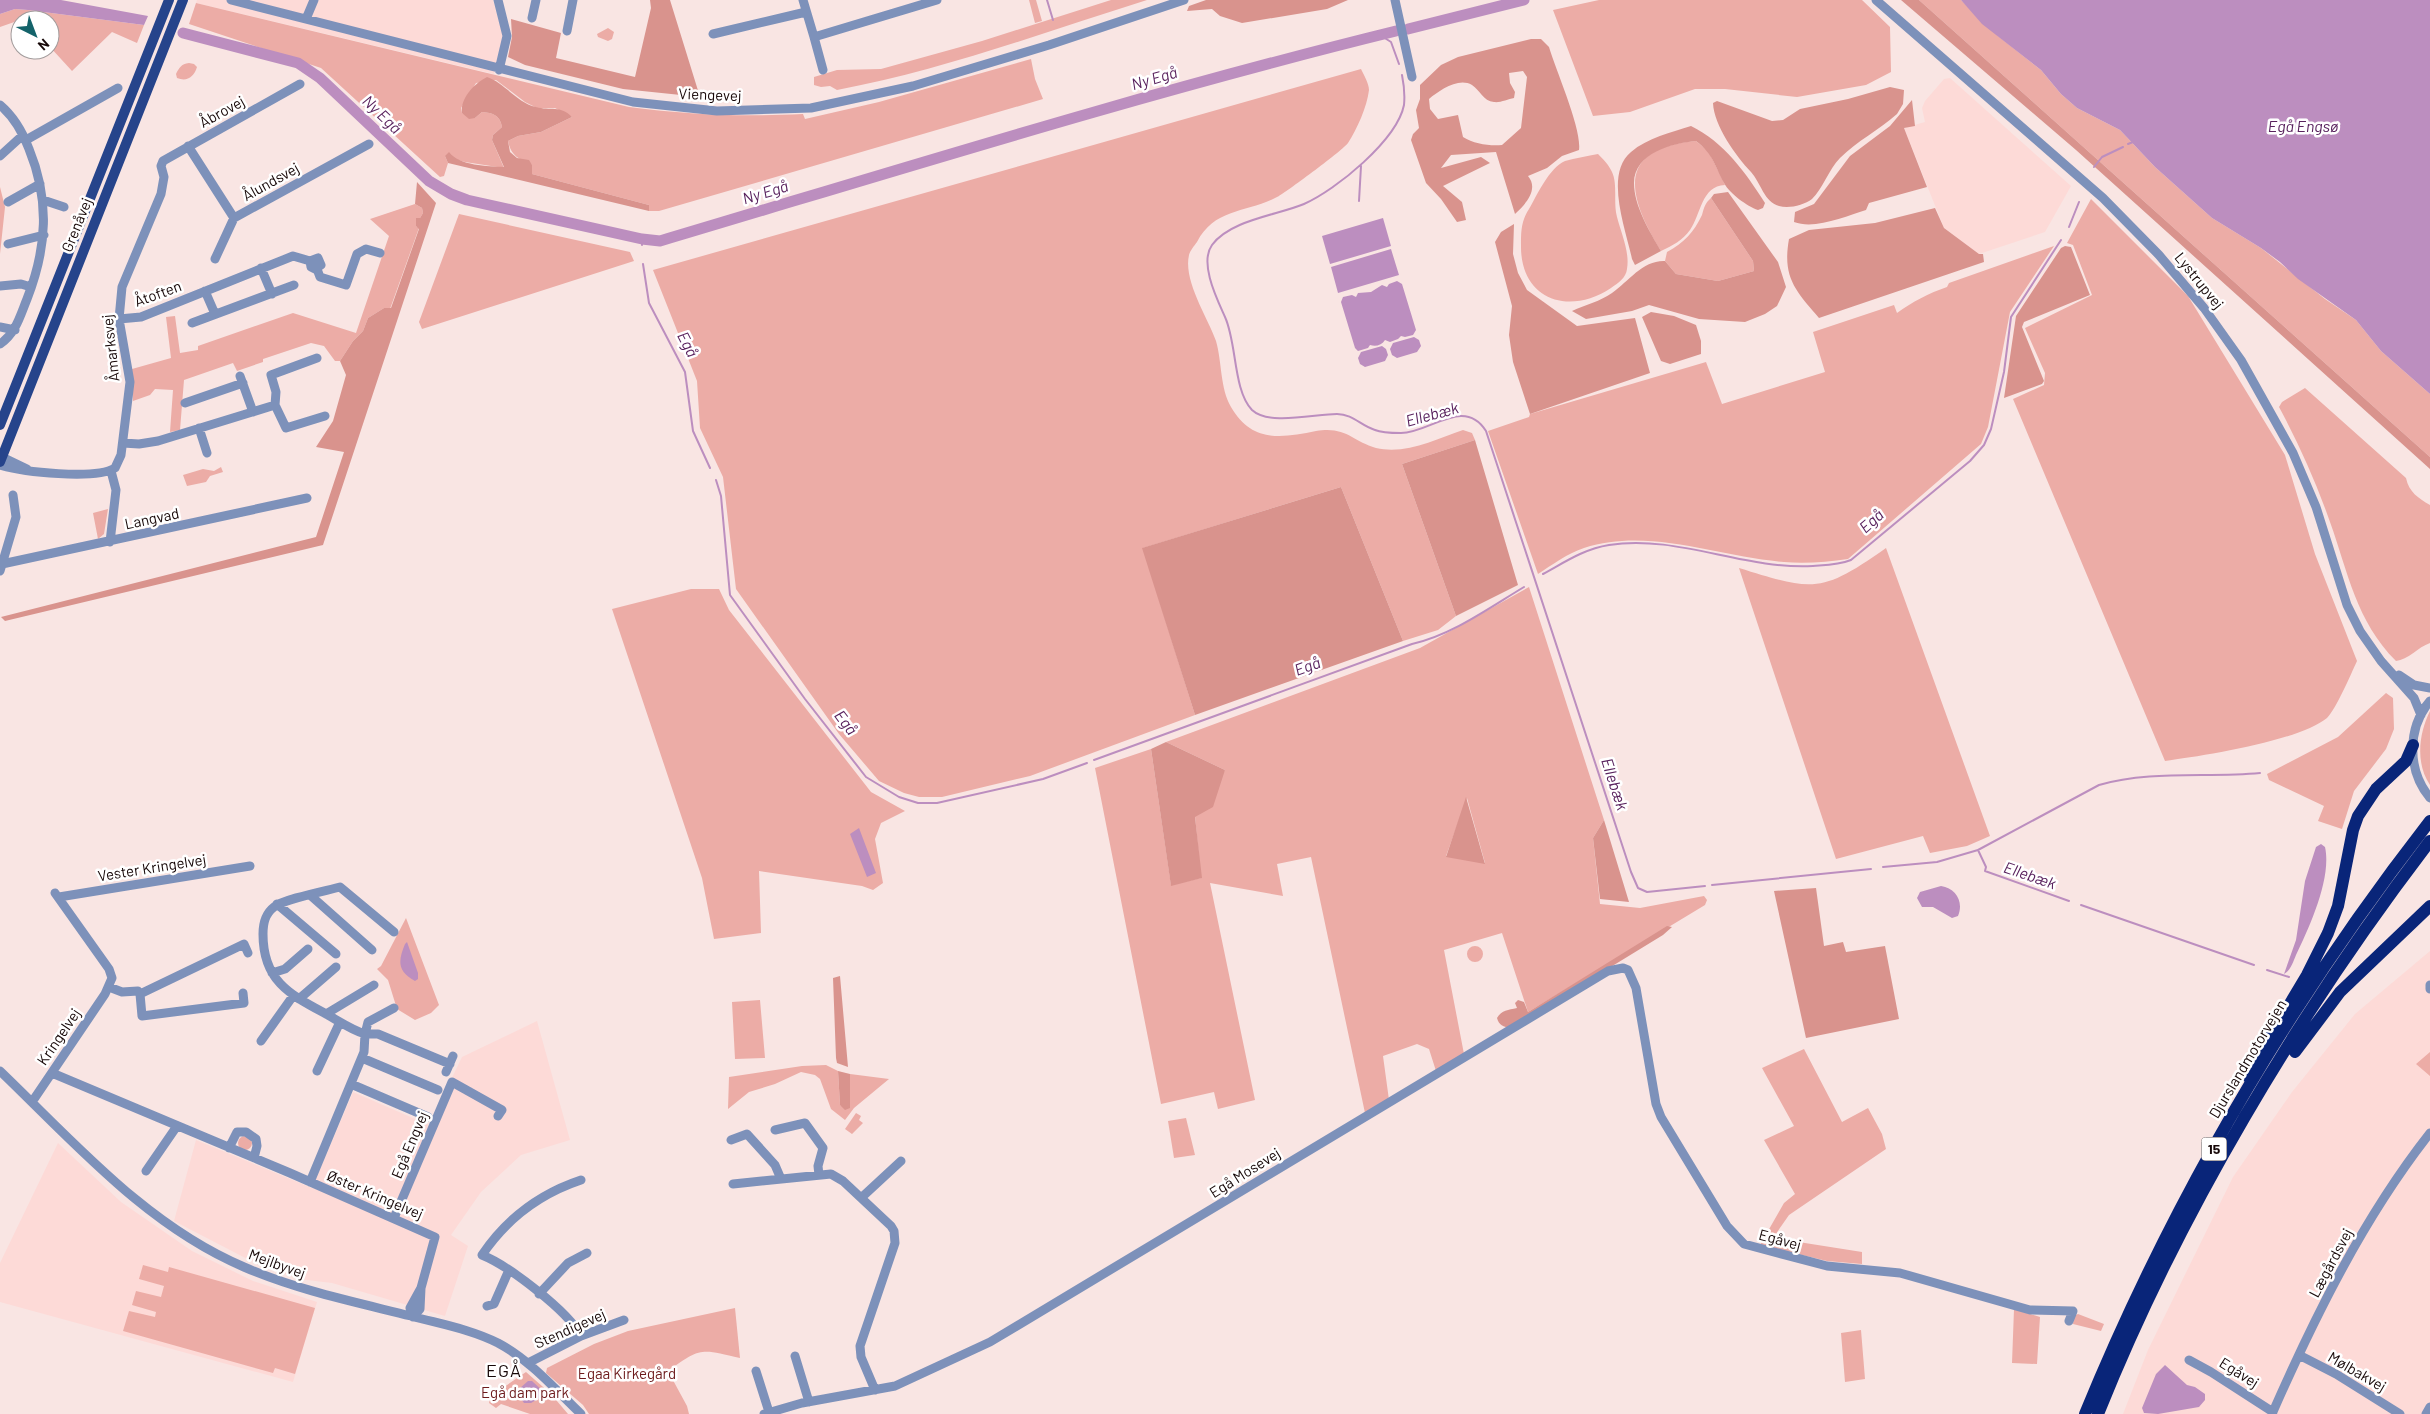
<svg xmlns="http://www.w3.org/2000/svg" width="2430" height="1414" font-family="Barlow,sans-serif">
<rect width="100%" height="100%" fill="#f9e5e3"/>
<!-- built -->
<path fill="#fddad7" d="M197 0H493L503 36 494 74 196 3Z
M1950 78 2071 186 2045 232 1979 254 1944 228 1904 128 1925 122 1922 108 1925 101 1944 79Z
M2430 951V1414H2123L2148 1350 2233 1177 2292 1092 2355 1014Z
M537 1021 570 1140 521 1155 481 1192 451 1235 468 1246 445 1316 332 1283 299 1279 257 1264 174 1221 196 1140 312 1188 353 1092 429 1125 462 1057Z
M58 1143 121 1202 192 1251 253 1281 317 1302 293 1382 0 1302V1263Z"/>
<!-- green -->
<path fill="#ecaca6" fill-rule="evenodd" d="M1029 0H1036L1042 21 1035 23Z
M1111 0H1147C1045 32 943 70 837 90L830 86 821 87 814 85V77L837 70 881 69 982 41Z
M1599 0H1862L1890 27 1891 72 1866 85 1797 97 1725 89H1695L1630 112 1593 116 1553 10Z
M1919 0H1961L1998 36 2041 70 2061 94 2077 108 2120 130 2155 167 2212 218 2261 248 2325 299 2356 320 2381 351 2430 394V457Z
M196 3 629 107C691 115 741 117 803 114L805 119 879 102 1031 59 1035 79 1043 99 659 211H649V205L532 174V165C519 159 511 156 508 141L518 136 541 132 572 117 555 108H537L525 102 496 80 476 83 461 108 462 113 475 118 482 112C493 113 500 115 502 127L493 135 492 140 504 168 465 162 445 156 448 163 444 176 440 177 321 68 189 24Z
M15 9 28 10 144 25 137 43 112 32 72 71 50 47V20H20L0 27V14Z
M608 28 614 32 612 39 608 41 598 37 597 34Z
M189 63 194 64 197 67C194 77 187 82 177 78L176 74C179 68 181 64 189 63Z
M1361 69C1364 75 1369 84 1369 90 1367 107 1357 129 1348 143 1343 150 1289 190 1279 196 1249 213 1215 207 1197 242 1194 246 1190 251 1189 255 1183 281 1208 318 1216 341 1222 362 1220 388 1231 407 1252 443 1281 438 1316 431 1346 426 1352 441 1376 448 1406 455 1436 439 1463 430L1472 433 1475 440 1402 464 1456 616 1438 630 1403 641 1341 487 1143 548 1195 715 1030 776 942 797H919L904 793 879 781 839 734 736 589 723 477 700 428 697 381 653 270Z
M1696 141 1709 152 1725 185C1701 186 1701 215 1690 230 1683 240 1672 246 1661 251 1628 197 1614 148 1696 141Z
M1598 154C1603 159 1609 165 1612 172 1618 185 1613 203 1617 217 1621 233 1630 252 1627 269 1626 278 1618 283 1611 288 1569 316 1520 300 1521 245 1521 232 1521 221 1529 209 1537 195 1549 168 1565 161 1575 158 1588 156 1598 154Z
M0 187 5 207 0 254Z
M1711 198 1753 261 1754 271 1718 281 1676 274 1665 261 1667 252C1684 243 1694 232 1702 215 1704 208 1705 203 1711 198Z
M2091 199 2188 296 2285 455 2315 554 2357 661C2351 674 2336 709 2327 718 2299 741 2203 756 2165 761L2013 399 2044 385 2045 373 2025 328 2092 295 2073 245 2067 243Z
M415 204 422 208 423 213 420 218H416V226L419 228 390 309 384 308 368 318 363 331 353 341 340 361H335L324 346 311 343 263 359V362L237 371 233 363 184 380 180 430 170 432 173 390 155 389 150 395 133 401 132 369 171 358 166 317 175 316 180 353 198 350V346L293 313 356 333 389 236 370 219Z
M459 214 630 252 634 261 422 329 419 322Z
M2054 246 2010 312 1988 427 1981 444 1848 559C1827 562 1805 564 1784 562 1718 557 1650 527 1584 548 1568 553 1552 565 1538 574L1488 431 1529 417 1530 414 1706 362 1722 404 1825 372 1813 332 1894 305 1897 313C1912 302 1929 293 1947 287L1949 283Z
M2305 388 2406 478C2409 492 2418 498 2430 505V643C2418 647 2408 660 2396 661 2356 621 2348 572 2330 522 2316 482 2299 444 2279 407L2282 402Z
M221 467 223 472 210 476 206 482 187 486 183 475 203 469 214 471Z
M108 509 104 534 98 539 93 513Z
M1886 548 1990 836 1967 846 1930 853 1923 836 1836 859 1739 568C1813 591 1821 594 1886 548Z
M1529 587 1604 820 1593 838 1600 904 1640 908 1704 896 1707 900 1705 905 1528 1012 1502 933 1444 950 1464 1054 1436 1071 1429 1049 1417 1044 1383 1056 1389 1100 1365 1113 1311 857 1277 864 1283 896 1210 883 1255 1100 1218 1109 1214 1092 1161 1104 1095 768 1151 749 1171 885 1201 878 1195 816 1225 770 1166 742 1420 648ZM1467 798 1485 863 1446 856Z
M691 589H719L729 610 871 792 905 811 881 823 875 839 883 883 873 890 862 886 759 871 761 933 714 939 702 878 612 609Z
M2386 693 2393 698 2394 729 2386 749 2354 791 2342 829 2318 821 2324 806 2269 780 2267 774 2338 737Z
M2430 711V785C2415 763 2419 733 2430 711Z
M406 918 439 1005 431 1013 415 1020 397 1009 388 980 377 969 381 966Z
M1467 954a8 8 0 1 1 16 0a8 8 0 1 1-16 0Z
M760 1000 765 1058 735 1059 732 1002Z
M1804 1049 1842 1122 1868 1108 1882 1134 1886 1149 1789 1215 1773 1238 1862 1252V1264L1827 1261 1760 1245 1784 1203 1795 1194 1764 1140 1794 1126 1762 1068Z
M2430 1052V1076L2416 1064Z
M826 1065 838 1071 840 1105 850 1108V1074L889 1079 854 1108 845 1120 831 1109 820 1079 815 1075 801 1072 775 1084 749 1092 728 1109 729 1077 802 1066Z
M856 1113 861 1116 859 1120 863 1123 852 1134 845 1129Z
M1186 1118 1195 1155 1174 1158 1168 1121Z
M238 1143a7 7 0 1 1 14 0a7 7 0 1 1-14 0Z
M143 1265 168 1272 169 1267 315 1308 295 1374 275 1368 273 1373 123 1331 129 1311 155 1317 156 1312 132 1305 136 1291 161 1297 164 1286 139 1279Z
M735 1308 740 1358C701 1349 701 1347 668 1371L687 1406 689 1414H589L583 1405 546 1373 547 1368 594 1344 628 1331Z
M2014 1309 2040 1317 2037 1364 2012 1363Z
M2078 1314 2104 1324 2101 1331 2073 1324 2074 1316Z
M1861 1330 1865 1379 1845 1382 1841 1333Z
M526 1372 551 1394 568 1414H530L501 1404 496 1408 489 1403 491 1396Z"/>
<!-- forest -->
<path fill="#d9938d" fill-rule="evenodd" d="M650 0H670L700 97 623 89 525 65 508 57 512 37 511 19 561 33 556 58 635 77 651 8Z
M1206 0H1348L1327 9 1242 23 1220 16 1212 9 1187 11 1189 6Z
M1901 0H1919L2430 457V469L2076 150Z
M1531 39H1541L1549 47C1556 71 1582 129 1579 150L1562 156 1547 168 1528 176C1539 189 1526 204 1515 214L1496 152 1451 155 1441 168 1481 157 1490 163 1443 186 1462 202 1466 220 1457 222 1441 199 1426 183 1411 140 1413 134 1419 128 1416 110 1420 99V85L1441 65 1458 57ZM1523 71 1527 77 1521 128 1502 145C1489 146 1474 144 1463 137L1458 115 1438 119 1430 109 1429 99C1439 91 1458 77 1472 85 1480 90 1483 101 1494 102 1500 103 1508 99 1514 98L1515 92 1510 83 1509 73Z
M487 77C505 83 517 103 536 107 550 111 561 105 572 117L541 132 518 136 508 141 510 152 517 158 529 160 532 165V174L649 205V211L448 163 445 156 449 152C459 166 488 166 504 167L492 140 493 135 502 127C500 115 493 113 482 112L475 118 469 119 462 113C460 98 475 83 487 77Z
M1890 87 1904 90 1903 104 1897 114C1879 130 1857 141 1840 158 1829 169 1822 190 1812 199 1804 205 1789 209 1779 206 1764 202 1761 183 1751 172 1736 156 1714 126 1713 103L1717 101 1772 121 1783 120 1800 109 1848 99Z
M1912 100 1915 126 1904 128 1927 187 1869 203 1866 210C1846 216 1815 230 1794 222L1795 212 1814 204 1850 156 1890 126Z
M1691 126C1724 142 1746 173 1765 203L1763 208 1758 210C1747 206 1730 194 1724 183 1714 165 1714 155 1696 141 1673 143 1634 153 1634 183 1634 206 1650 232 1661 251L1635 265 1632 259C1626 230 1604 174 1631 152 1647 138 1672 132 1691 126Z
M417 182 436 203 323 545 5 621 1 617 316 537 344 452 316 447 333 421 346 375 340 361 353 341 363 331 368 318 384 308H391L419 229 416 226V218H420L423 213 422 208 415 204Z
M1728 192 1778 262 1786 287 1777 306 1765 314 1745 322 1699 319 1649 305 1632 311 1586 319 1572 311C1585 305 1601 301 1612 293 1629 281 1643 260 1665 261L1676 274 1718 281 1754 271 1753 261 1711 198 1714 194Z
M1935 208 1944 228 1979 254H1983L1984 262 1819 318C1796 291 1782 278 1789 239L1809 230 1875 223Z
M1514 224 1513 254 1518 273 1527 290 1577 326 1635 318 1650 373 1530 414 1513 362 1509 335 1512 306 1495 242 1501 232Z
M2065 246 2071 247 2090 295 2024 322 2022 327 2044 381 2042 384 2004 398 2016 316 2061 248Z
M1651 312 1674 316 1696 325 1701 341V354L1670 364 1661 361 1642 317Z
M1475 440 1518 585 1456 616 1402 464Z
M1341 487 1403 641 1195 715 1142 548Z
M1166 742 1225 770 1213 807 1195 817 1202 878 1171 886 1151 749Z
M1466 797 1485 864 1446 857Z
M1604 820 1629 902 1600 899 1593 838Z
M1816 888 1824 946 1843 942 1846 952 1885 946 1899 1019 1806 1038 1774 891Z
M1667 926 1672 927 1663 935 1511 1028C1503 1027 1499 1025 1497 1018 1502 1010 1508 1010 1517 1008L1515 1003 1518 1000 1524 1002 1528 1012Z
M840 976 848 1067 837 1063 836 1058 833 978Z
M838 1071 850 1074V1108L845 1110 840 1105Z"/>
<!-- water -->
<path fill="#bc8ebf" d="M0 0H61L148 16 144 25 28 10 15 9 0 14Z
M1961 0H2430V394L2381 351 2356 320 2298 279 2280 262 2261 248 2212 218 2155 167 2120 130 2077 108 2061 94 2041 70 1982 24Z
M1383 218 1391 246 1330 264 1322 236Z
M1391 249 1399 275 1338 293 1331 267Z
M1397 281 1402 284 1416 330 1413 335 1405 337 1401 336 1398 339 1390 342 1385 340C1382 345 1376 347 1370 345L1368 348 1358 351 1355 348 1341 302 1343 297 1352 295 1356 297 1358 293 1371 292 1382 285 1387 287 1389 284Z
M1414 337 1419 340 1421 346 1417 352 1397 358 1392 355 1390 349 1393 343Z
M1382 346 1386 349 1388 355 1385 361 1365 367 1360 364 1358 358 1361 352Z
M859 828 876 873 867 877 850 834Z
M2321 844 2325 847C2332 878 2309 928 2296 955 2293 962 2291 970 2284 974L2296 940 2305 881 2316 847Z
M1941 886C1956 888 1964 902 1958 916L1952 918 1933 907H1922L1917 898 1920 892Z
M407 942 418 973V979L415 981C397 971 398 961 405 944Z
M2165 1365 2187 1385 2195 1387 2205 1394V1400L2199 1407 2158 1414 2144 1413 2142 1408 2156 1374Z
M528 1381H532L544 1392 543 1396 531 1403H524L519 1396V1389Z"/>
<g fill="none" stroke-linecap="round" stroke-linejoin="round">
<!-- stream -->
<path stroke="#bc8ebf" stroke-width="2" d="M1047 0 1053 20
M1380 35 1391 42 1399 64
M1402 75C1404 85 1405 95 1404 105 1397 140 1336 190 1304 204 1278 215 1230 220 1212 245 1199 263 1217 299 1225 317 1237 343 1233 390 1252 410 1269 426 1315 414 1337 414 1353 414 1361 426 1375 430 1382 433 1394 433 1401 433 1430 433 1464 396 1486 431L1631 872 1638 888 1647 892 1705 886
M2128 144 2133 142
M2094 167 2102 157 2123 147
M1359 201 1361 166
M2069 227 2079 202
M642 239V245
M643 264 649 303 685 372 693 431 710 468
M716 480 721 496 730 595 805 699 866 777 899 797 918 803H937L1043 779 1087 763
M1543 574C1565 562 1584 549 1609 545 1676 534 1744 570 1813 566 1826 565 1838 565 1851 560L1970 461 1984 445 1991 429 2004 372 2011 317 2061 240
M1094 760 1412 644C1452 635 1489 608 1524 587
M1978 850 2099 785C2150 770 2207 778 2260 773
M1883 867 1937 862 1978 850 1986 867 1985 871 2069 901
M1712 885 1871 869
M2081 905 2254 965
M2267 970 2289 977"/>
<!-- river -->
<path stroke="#bc8ebf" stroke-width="11" d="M1408 29 1524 0
M183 33 298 63 320 78 429 181 451 194 467 200 642 239 660 241C905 168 1148 92 1396 31"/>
<!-- minor -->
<path stroke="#7d91ba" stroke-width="9" d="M231 0 633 102 717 111 811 108 913 86 1049 45 1184 0
M498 0 507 36 499 70
M803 0 814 37 937 0
M1395 0 1412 77
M1876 0 2103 198 2159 255 2204 308 2241 360 2293 453 2316 507 2347 605 2360 631 2381 661 2414 698 2421 715
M532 18 536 0
M306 19 314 0
M567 31 573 0
M713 34 806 12
M814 37 823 70
M0 105C13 116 23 133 29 149 50 200 47 248 27 299 20 316 16 333 0 344
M26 140 118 88
M188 146 234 218 369 144
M0 156 23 135
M43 200 64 207
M8 202 40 184
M8 244 44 235
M215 259 234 218
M261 268 272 294
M317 269 320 277 346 285 357 254 366 249 380 253
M0 286 21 284 31 287
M205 291 215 314
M119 319 141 317 293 256 310 261 318 258 321 265 315 269 311 267 310 261
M192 323 294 285
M0 327 15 330
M317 358 271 375 276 392 275 405 286 428 325 416
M240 376 253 412
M185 403 243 383
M199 428 207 453
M123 443 139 444 158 441 275 405
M0 456 27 469
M0 465C23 472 95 480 115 468L121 455 130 382 119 319 122 287 161 194 164 177 161 166 163 161 300 84
M110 542 116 490 111 471
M2 564 307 498
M0 571 16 517 13 495
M2399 675 2414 685 2430 688
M2430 701C2407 728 2407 770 2430 798
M310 895 372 950
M59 897 250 866
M277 904 336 954
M272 973 285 969 308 949
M2430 985V989
M109 987 122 992 138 991 140 994
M243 993 244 1003 142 1016 140 994 244 944 248 953
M299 999 336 967
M394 1008 368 1022 365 1034H378L450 1064
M326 1014 374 985
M261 1041 293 996
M362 1058 438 1090
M0 1071C75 1143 147 1226 244 1267 297 1290 355 1302 411 1316 440 1324 470 1329 498 1343 530 1360 555 1389 581 1414
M317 1071 340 1022
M446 1072 453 1056
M52 1073 290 1173 435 1237 421 1288 420 1309 413 1317 410 1308 421 1288
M351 1084 428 1117
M32 1102 105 994 112 978 109 969 55 893
M775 1130 805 1123 823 1148 818 1166 819 1175
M731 1140 747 1134 775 1165 781 1179
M229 1148 237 1132H246L256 1139 257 1146 254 1158
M146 1171 177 1126
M581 1180C539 1194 507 1218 482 1255 509 1266 568 1311 581 1336
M310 1182 364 1052 365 1034C352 1030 340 1022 328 1015 291 995 263 982 263 934 263 923 265 914 274 907 284 899 325 891 340 887L394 932
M733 1184 831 1174 843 1181 891 1226 894 1231 895 1243 860 1346 861 1357 875 1390
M861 1198 901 1161
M394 1218 452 1082 502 1110 498 1116
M539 1294 568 1263 587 1253
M487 1306 494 1304 509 1270
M2299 1355 2336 1374 2400 1414
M795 1356 809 1402
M2189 1360 2211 1372 2273 1412
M528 1363 581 1336 624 1320
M756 1371 769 1412
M764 1414 802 1403 895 1386 990 1342 1608 971 1623 968 1628 970 1636 988 1656 1104 1661 1117 1727 1226 1744 1244 1827 1266 1900 1273 2030 1310 2073 1311 2069 1321
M2272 1414C2315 1316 2364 1217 2430 1133
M2426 1414 2430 1407"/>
<!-- major -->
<path stroke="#26448b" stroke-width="10" d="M0 425 169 0
M0 462 183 0"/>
<!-- highway -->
<path stroke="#092579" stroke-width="12" d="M2295 1052 2340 992 2430 906
M2247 1076 2307 975 2328 933 2338 906 2353 830 2358 816 2376 789 2406 761 2413 745
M2085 1414C2172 1202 2290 1001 2430 821
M2098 1414C2178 1214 2299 1012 2430 841"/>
</g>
<g text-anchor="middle" stroke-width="5" stroke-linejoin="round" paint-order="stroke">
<!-- shield labels -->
<rect fill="#fff" stroke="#5c5151" stroke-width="1" x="2201.5" y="1137.5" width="25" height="23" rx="4"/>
<g font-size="14" font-weight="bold" fill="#160707">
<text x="2214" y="1154">15</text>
</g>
<!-- street labels -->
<g font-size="15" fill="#160707" stroke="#fff">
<text transform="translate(710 95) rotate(2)" y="5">Viengevej</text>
<text transform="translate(222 112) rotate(-29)" y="5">Åbrovej</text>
<text transform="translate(271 182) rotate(-29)" y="5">Ålundsvej</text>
<text transform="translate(77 225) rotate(-68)" y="5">Grenåvej</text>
<text transform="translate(2199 281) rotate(51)" y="5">Lystrupvej</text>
<text transform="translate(158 294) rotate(-20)" y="5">Åtoften</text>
<text transform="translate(111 348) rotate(-96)" y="5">Åmarksvej</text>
<text transform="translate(152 519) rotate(-12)" y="5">Langvad</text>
<text transform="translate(152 868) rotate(-9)" y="5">Vester Kringelvej</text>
<text transform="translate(59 1037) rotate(-56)" y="5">Kringelvej</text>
<text transform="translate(2248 1059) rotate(-59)" y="5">Djurslandmotorvejen</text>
<text transform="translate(410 1145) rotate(-67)" y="5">Egå Engvej</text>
<text transform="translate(1245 1173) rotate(-32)" y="5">Egå Mosevej</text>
<text transform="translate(375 1195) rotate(23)" y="5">Øster Kringelvej</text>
<text transform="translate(1780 1240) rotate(15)" y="5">Egåvej</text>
<text transform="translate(2331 1263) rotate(-62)" y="5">Lægårdsvej</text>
<text transform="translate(277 1264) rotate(20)" y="5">Mejlbyvej</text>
<text transform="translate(570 1329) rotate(-24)" y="5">Stendigevej</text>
<text transform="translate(2357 1372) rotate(30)" y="5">Mølbakvej</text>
<text transform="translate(2239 1373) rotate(32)" y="5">Egåvej</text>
</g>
<!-- park labels -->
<g font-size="15" fill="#6d1b1c" stroke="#fff">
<text x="627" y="1379">Egaa Kirkegård</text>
<text x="525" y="1398">Egå dam park</text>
</g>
<!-- water labels -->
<g font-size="16" font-style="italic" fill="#59225e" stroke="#fff">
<text transform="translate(1154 78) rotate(-16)" y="6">Ny Egå</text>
<text transform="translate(382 114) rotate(44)" y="6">Ny Egå</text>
<text x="2303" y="132">Egå Engsø</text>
<text transform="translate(765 192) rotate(-17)" y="6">Ny Egå</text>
<text transform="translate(688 344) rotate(63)" y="6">Egå</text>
<text transform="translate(1432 414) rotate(-15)" y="6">Ellebæk</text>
<text transform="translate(1871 521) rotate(-41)" y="6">Egå</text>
<text transform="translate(1307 666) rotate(-20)" y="6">Egå</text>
<text transform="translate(846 722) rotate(53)" y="6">Egå</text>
<text transform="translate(1615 784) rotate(72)" y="6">Ellebæk</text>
<text transform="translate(2030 875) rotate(19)" y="6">Ellebæk</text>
</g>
<!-- quarter labels -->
<g font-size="18" letter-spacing="1" fill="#160707" stroke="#fff">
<text x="504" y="1377">EGÅ</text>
</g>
</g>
<!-- north arrow -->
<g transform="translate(35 35) rotate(138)"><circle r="24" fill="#ffffff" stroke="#a29c9c"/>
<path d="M0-4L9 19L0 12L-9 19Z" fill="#14636a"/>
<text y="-8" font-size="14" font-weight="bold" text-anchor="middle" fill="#160707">N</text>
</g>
</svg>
